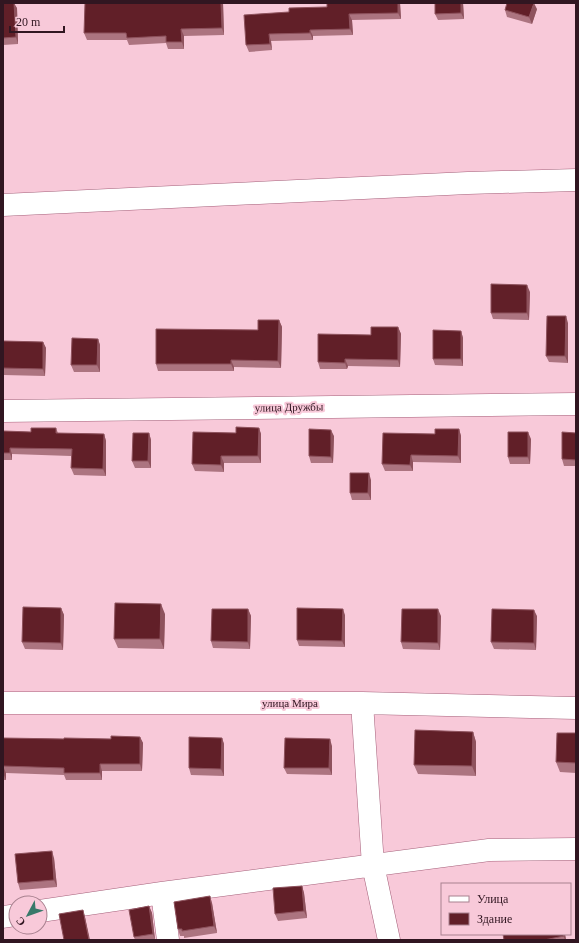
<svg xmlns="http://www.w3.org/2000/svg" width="579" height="943" font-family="Georgia,serif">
<rect width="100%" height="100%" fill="#f8c9d9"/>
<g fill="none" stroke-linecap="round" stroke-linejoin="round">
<!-- minor casing -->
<g stroke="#a5607a" stroke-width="23">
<path id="minor" d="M3 205 468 183 576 180
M3 411 576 404
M3 703H362L576 708
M362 703 373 865 389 940
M162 893 168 940
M40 911 162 893 489 850 576 849
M3 917 16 915"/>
</g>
<!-- minor -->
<use href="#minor" stroke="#fff" stroke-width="22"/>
</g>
<!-- wall -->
<path fill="#ac7480" d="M3 3 17 8 18 44 3 45Z
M223 3 224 35 184 36V49H168L166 43 129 45 127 40H87L84 33Z
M400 3 401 19 352 20 353 35 313 36V40L271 41 272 50 249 52 246 45 289 12 327 7Z
M463 3 464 19 438 20 435 14Z
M537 9 532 24 507 17 505 10Z
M530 292 529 320 493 319 491 313Z
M279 320 282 327 281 368 234 367V371H158L156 364 258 330Z
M568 323V363L549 362 546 356Z
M398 327 401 334 400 367 348 366 347 369H320L318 362 371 335Z
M461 331 463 338V366L435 365 433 359Z
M98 339 100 345V372H74L71 365Z
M3 341 43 342 46 348 45 376 4 375V377H3Z
M56 428 58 433 104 434 106 441V476L74 475 71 468V456L12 454V460H3V431L31 432Z
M259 428 261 434V463H224V472L195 471 192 464 236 433Z
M459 429 461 436V463L413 462V471H385L382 464 435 434Z
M149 433 151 440V468H135L132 461Z
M576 433V466H564L562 459Z
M334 436 333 463H311L309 456Z
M531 439 530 464H510L508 457Z
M371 480V500H352L350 493Z
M61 608 64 615 63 650 25 649 22 642Z
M248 609 251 616 250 649 213 648 211 641Z
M165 614 164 649 118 648 114 639Z
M345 615V647L299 646 297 640Z
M441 616 440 650 403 649 401 642Z
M537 616 536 650 494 649 491 642Z
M473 732 476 742V776L418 774 414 765Z
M576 733V773L560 772 556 762Z
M140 737 143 743 142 771H102V780H66L64 775 6 773V780H3V738L64 739H111Z
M222 738 224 744V776L191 775 189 768Z
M332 746V775L287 774 284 768Z
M54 858 57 887 20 890 18 883Z
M302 886 304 893 307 918 278 921 275 914Z
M212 903 217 933 184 938V936H180L178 929Z
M149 906 152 913 155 940H135L134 937Z
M503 934H565L566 940H504Z"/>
<!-- shaded-wall -->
<path fill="#8e525d" d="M14 3 17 8 18 44 16 37Z
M221 3H223L224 35 222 28Z
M398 3H400L401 19 398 13Z
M461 3H463L464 19 461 13Z
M534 3 537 9 532 24 529 17Z
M349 14 352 20 353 35 350 29Z
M181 29 184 36V49L182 42Z
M310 30 313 36V40L310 33Z
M269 34 271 41 272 50 270 44Z
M527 285 530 292 529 320 527 313Z
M566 316 568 323V363L565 356Z
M279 320 282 327 281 368 278 361Z
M398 327 401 334 400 367 398 360Z
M461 331 463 338V366L461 359Z
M98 339 100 345V372L97 365Z
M43 342 46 348 45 376 43 369Z
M345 359 348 366 347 369 345 363Z
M231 360 234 367V371L231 364Z
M259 428 261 434V463L258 456Z
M459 429 461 436V463L458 456Z
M331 430 334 436 333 463 331 457Z
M528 432 531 439 530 464 528 457Z
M149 433 151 440V468L148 461Z
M104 434 106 441V476L103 469Z
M10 448 12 454V460L10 453Z
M411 455 413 462V471L410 465Z
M221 456 224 463V472L221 465Z
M369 473 371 480V500L368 493Z
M161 604 165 614 164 649 160 639Z
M61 608 64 615 63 650 61 643Z
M248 609 251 616 250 649 248 642Z
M343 609 345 615V647L342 641Z
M438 609 441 616 440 650 438 643Z
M534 610 537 616 536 650 534 643Z
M473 732 476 742V776L472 766Z
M140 737 143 743 142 771 140 764Z
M222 738 224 744V776L221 769Z
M330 739 332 746V775L329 768Z
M100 764 102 771V780L100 773Z
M3 766 6 773V780L3 773Z
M52 851 54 858 57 887 54 880Z
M302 886 304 893 307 918 304 911Z
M210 896 212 903 217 933 214 926Z
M149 906 152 913 155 940 153 934Z
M83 910 85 917 90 940H89Z
M563 934H565L566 940H565Z"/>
<!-- building -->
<path fill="#611f28" stroke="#8e525d" d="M3 3H14L16 37 3 38Z
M85 3H221L222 28 181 29 182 42H166V36L127 38 126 33H84Z
M327 3H398V13L349 14 350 29 310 30V33L269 34 270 44 246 45 244 15 289 12V8L327 7Z
M435 3H461V13L435 14Z
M507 3H534L529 17 505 10Z
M491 284 527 285V313H491Z
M547 316H566L565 356H546Z
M258 320H279L278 361 231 360V364H156V329L258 330Z
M371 327H398V360L345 359V363L318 362V334L371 335Z
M433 330 461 331V359H433Z
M72 338 98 339 97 365H71Z
M3 341 43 342V369L3 368Z
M236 427 259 428 258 456H221V465L192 464 193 432 236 433Z
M31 428H56V433L104 434 103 469 71 468 72 449 10 448V453H3V431L31 432Z
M309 429 331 430V457L309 456Z
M435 429H459L458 456 411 455 410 465 382 464 383 433 435 434Z
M508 432H528V457H508Z
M562 432 576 433V460L562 459Z
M133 433H149L148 461H132Z
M350 473H369L368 493H350Z
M115 603 161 604 160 639H114Z
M23 607 61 608V643L22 642Z
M297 608 343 609 342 641 297 640Z
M212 609H248V642L211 641Z
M402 609H438V643L401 642Z
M492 609 534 610V643L491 642Z
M415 730 473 732 472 766 414 765Z
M557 733H576V763L556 762Z
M111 736 140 737V764H100V773H64V768L3 766V773V738L64 739V738L111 739Z
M189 737 222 738 221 769 189 768Z
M285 738 330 739 329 768H284Z
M52 851 54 880 18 883 15 854Z
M302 886 304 911 275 914 273 888Z
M210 896 214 926 182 931V929H178L174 902Z
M149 906 153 934 134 937 129 910Z
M83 910 89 940H64L59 914Z
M503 934H563L564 936 544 940H504Z"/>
<g text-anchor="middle" stroke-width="4" stroke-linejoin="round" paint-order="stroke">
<!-- street labels -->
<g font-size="11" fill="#311621" stroke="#f8c9d9">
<text transform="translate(289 407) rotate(-1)" y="4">улица Дружбы</text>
<text x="290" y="707">улица Мира</text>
</g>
</g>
<!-- border -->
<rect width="579" height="943" fill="none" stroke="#311621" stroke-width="8"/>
<!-- legend -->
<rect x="441" y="883" width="130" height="52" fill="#f8c9d9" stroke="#a8818f"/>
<rect x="449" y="896" width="20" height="6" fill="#ffffff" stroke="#a8818f"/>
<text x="477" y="903" font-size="12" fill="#311621">Улица</text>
<rect x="449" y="913" width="20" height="12" fill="#611f28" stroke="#a8818f"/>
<text x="477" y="923" font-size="12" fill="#311621">Здание</text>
<!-- north arrow -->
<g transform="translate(28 915) rotate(229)"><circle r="19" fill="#f8c9d9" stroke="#a8818f"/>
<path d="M0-3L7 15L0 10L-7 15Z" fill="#38796a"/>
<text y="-6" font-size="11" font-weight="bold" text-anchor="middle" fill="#311621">С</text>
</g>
<!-- scale -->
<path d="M10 26v6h54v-6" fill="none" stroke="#311621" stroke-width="2"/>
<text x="16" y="26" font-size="12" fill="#311621" stroke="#f8c9d9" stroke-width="3" paint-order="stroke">20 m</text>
</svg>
